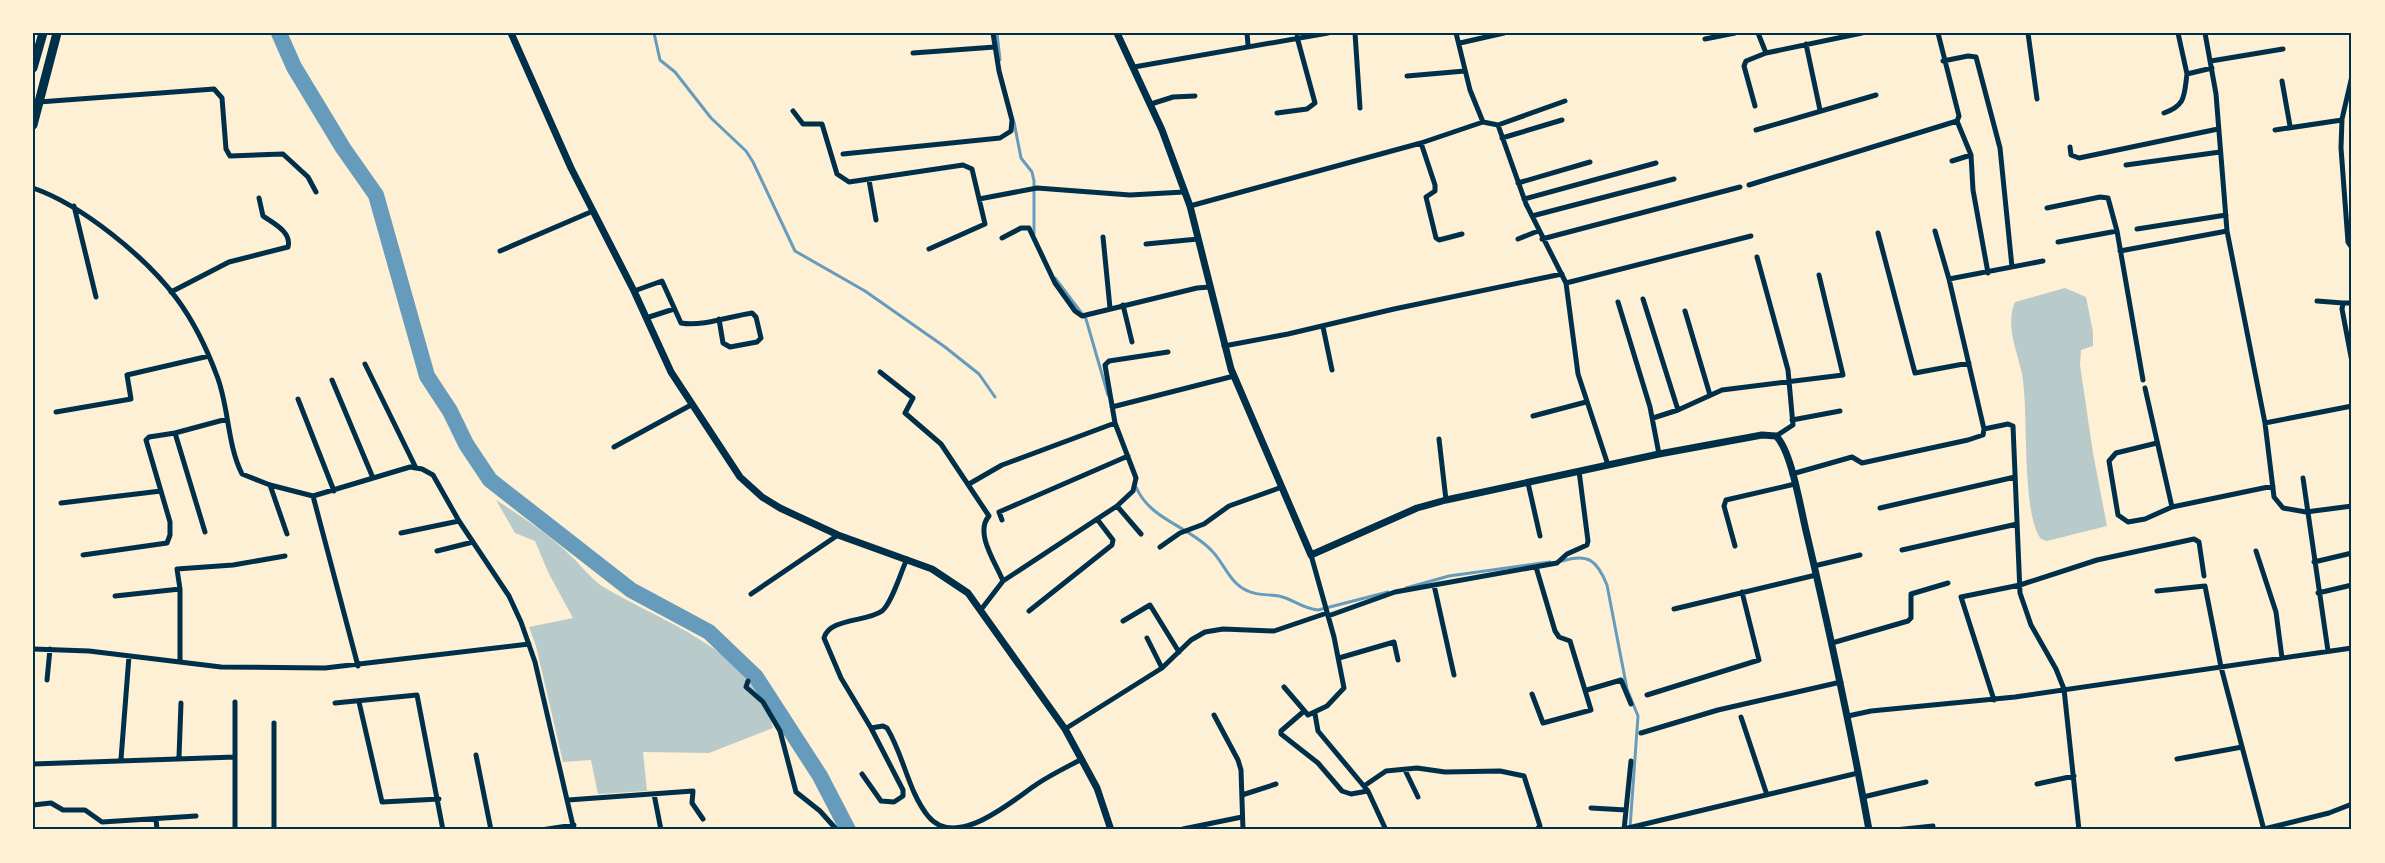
<svg xmlns="http://www.w3.org/2000/svg" width="2385" height="863" font-family="'DejaVu Sans',sans-serif">
<rect width="100%" height="100%" fill="#fdf0d5"/>
<!-- green -->
<path fill="#b9caca" d="M2065 288 2086 297 2093 332V346L2081 350 2080 365 2093 453 2107 526 2047 541 2041 539C2021 513 2029 411 2022 374 2017 350 2005 326 2015 302Z
M496 500C521 516 547 533 569 554 580 564 590 578 602 586 664 624 753 649 773 728L709 753 643 752 647 791 598 794 591 760 563 762 536 646 529 627 573 618 549 574 535 541 515 533Z"/>
<g fill="none" stroke-linecap="round" stroke-linejoin="round">
<!-- stream -->
<path stroke="#669bbc" stroke-width="3" d="M654 33 660 60 675 72 711 118 746 151 753 162 795 251 865 291 945 347 979 374 995 397
M997 33 1000 60
M1014 122 1021 158 1032 172 1034 181V234
M1055 278 1086 319 1108 395
M1136 487C1150 520 1189 526 1212 551 1224 563 1230 584 1248 591 1258 596 1269 594 1279 596 1293 599 1303 609 1318 610L1388 592
M1562 561C1588 553 1597 560 1607 585L1627 689 1638 716 1630 828
M1406 588 1449 576 1550 562"/>
<!-- river -->
<path stroke="#669bbc" stroke-width="16" d="M279 33 294 67 343 148 376 195 427 376 450 411 466 444 490 480 631 590 709 632 756 677 820 776 848 830"/>
<!-- minor -->
<path stroke="#003049" stroke-width="5" d="M1247 33 1248 45
M1355 33 1360 108
M1456 33 1470 90 1483 122
M1758 33 1766 53
M1938 33 1959 116 1957 121 1971 155 1973 190 1988 273
M2028 33 2037 99
M2178 33 2187 74
M2205 33 2216 94 2227 231 2265 423 2274 497 2283 508 2306 512 2352 506
M1705 39 1735 33
M1460 43 1504 33
M1806 44 1820 110
M913 53 995 47
M1943 61 1968 56 1976 57 2000 148 2012 267
M2211 61 2283 49
M1134 67 1328 33
M1407 76 1465 71
M2352 76 2342 119 2341 148 2348 242 2352 248
M2282 81 2290 126
M39 102 214 89 222 98 226 149 230 156 283 154 308 177 316 192
M1151 104 1173 97 1195 96
M1755 106 1744 66 1746 61 1766 53 1862 33
M793 111 803 124H822L837 174 849 182 963 165 972 169 985 224 929 249
M1277 113 1307 109 1315 103 1297 37
M2164 113C2186 105 2184 96 2187 74L2212 68
M1498 125 1565 101
M1756 130 1876 95
M2275 130 2342 120
M1502 138 1562 120
M1421 143 1435 185V191L1426 197 1436 238 1439 240 1462 234
M2070 147 2071 155 2079 158 2218 129
M843 154 1000 138 1011 131 1012 120 999 71 993 33
M1952 161 1971 155
M2126 165 2220 152
M869 180 876 220
M1518 183 1590 162
M1749 185 1957 121
M33 188C82 205 146 257 177 299 194 322 207 349 217 376 229 407 227 444 242 474L270 485 313 496 410 467 422 469 433 475 459 521 509 596 521 622 535 662 574 830
M979 199 1037 188 1130 195 1184 192
M1524 199 1656 163
M74 206 96 297
M1190 206 1421 143 1483 122 1498 125 1526 204 1566 283 1578 374 1608 465
M2047 208 2100 197 2108 198 2117 231 2143 380
M1532 216 1674 179
M2137 229 2226 215
M1935 231 1949 279 1984 429 2008 424 2013 426 2020 593 2031 625 2056 669 2064 689 2079 830
M1878 233 1915 373 1969 363
M1103 237 1110 308
M1002 238 1021 228H1029L1055 283 1075 311 1082 316 1197 288 1210 287
M1518 239 1538 231
M1542 239 1740 187
M2058 242 2117 231
M1146 244 1198 239
M500 251 593 211
M2120 251 2227 231
M1757 257 1788 370 1793 425 1776 436
M1949 279 2043 261
M1566 283 1751 236
M634 291 662 281 681 323C702 327 731 316 752 313L756 317 761 338 757 342 730 347 723 343 719 319
M171 292 229 262 288 247C292 232 273 223 263 216L259 198
M1643 299 1678 410
M2317 301 2343 303
M1618 302 1650 407 1659 454
M2352 303H2343L2342 309 2352 362
M1123 305 1132 342
M1685 311 1710 395
M646 318 674 309
M1323 327 1332 370
M1224 346 1288 334 1394 309 1562 274
M365 364 416 468
M880 372 913 398 905 413 941 444 989 516C974 533 996 563 1003 581
M332 380 373 478
M2145 388 2172 507
M298 399 334 491
M1112 407 1234 376
M56 412 131 399 127 375 209 356
M1533 416 1586 402
M1653 418 1678 410 1722 390 1843 375 1819 275
M1792 420 1840 411
M2265 423 2352 406
M175 433 205 532
M1439 439 1446 500
M2157 443 2116 453 2109 461 2118 515 2128 522 2145 519 2172 507 2273 486
M614 447 691 405
M1792 474 1852 457 1862 463 1968 440 1983 435 1984 429
M2303 478 2328 651
M1528 483 1540 536
M969 484 1002 465 1115 423
M270 485 287 534
M313 496 358 666
M61 503 161 491
M1117 506 1141 534
M1880 508 2015 477
M1002 520 999 512 1128 456
M401 533 459 521
M1735 546 1724 506 1726 500 1795 484
M1160 547 1180 533 1204 524 1229 506 1282 487
M1902 550 2017 524
M437 551 473 542
M2256 551 2276 612 2282 658
M83 555 167 543 170 535V522L146 440 149 437 175 433 227 419
M2314 562 2352 553
M1814 566 1860 555
M1434 585 1454 675
M2157 591 2205 586 2221 667 2264 830
M2318 593 2352 585
M751 594 838 535
M115 596 180 589
M1674 609 1816 575
M980 611 1003 581 1117 506 1133 491 1136 478 1115 423 1105 365 1109 361 1168 352
M1029 611 1112 545 1113 540 1097 519
M1328 616 1395 592 1557 563 1567 554 1587 545 1588 541 1579 471
M1123 621 1150 605 1179 652
M1147 638 1162 668
M1832 643 1908 621 1911 618V594L1948 583
M33 649 89 651 221 667 325 668 529 644
M1339 658 1394 642 1398 660
M180 662V589L177 569 233 565 285 556
M47 680 50 649
M748 681 746 687 763 702 780 731 796 792 820 811 837 830
M1284 687 1308 715 1327 706 1344 688 1334 637 1311 555
M1587 690 1621 680 1631 704
M1532 694 1543 723 1591 710 1570 641 1559 637 1555 631 1536 567
M1647 695 1759 660 1742 592
M1994 700 1961 597 2020 585 2097 560 2194 539 2199 542 2204 576
M359 702 382 802 439 799
M335 703 417 695 443 830
M1303 712 1281 731V734L1318 763 1342 791 1351 794 1368 791
M1315 714 1318 731 1368 791 1386 830
M1214 715 1238 760 1241 770 1243 830
M1848 716 1871 711 2015 697 2352 648
M1741 717 1767 795
M871 728 883 726 887 728C904 756 908 791 928 816 956 851 1013 800 1037 784 1052 774 1067 767 1082 759
M1065 729 1162 668 1191 640 1205 632 1223 629 1274 631 1327 613
M1641 733 1718 710 1841 682
M476 755 491 830
M179 757 181 703
M121 759 129 656
M2177 759 2242 747
M33 764 235 757
M1405 770 1418 797
M862 774 881 801 894 802 903 796V790L871 728 841 678 824 638C829 618 867 622 882 611 892 603 901 571 907 559
M2037 784 2074 776
M1364 786 1386 771 1417 768 1445 772 1500 771 1524 776 1540 826 1536 830
M654 794 661 830
M1242 795 1276 784
M1863 797 1926 782
M568 800 693 791 692 803 703 819
M33 805 51 803 63 810H85L102 822 196 816
M1591 808 1626 810
M156 819 157 830
M1183 829 1242 817
M1624 829 1858 773
M235 830V702
M274 830V723
M541 830 574 825
M1624 830 1631 761
M1895 830 1933 826
M2260 830 2329 813 2352 804"/>
<!-- tertiary -->
<path stroke="#003049" stroke-width="7" d="M511 33 571 168 634 291 671 372 740 477 762 497 780 508 838 535 932 569 968 593 1065 729 1097 788 1111 830
M1117 33 1162 130 1190 206 1231 369 1311 555 1417 508 1446 500 1659 454 1762 435 1776 436C1792 451 1801 512 1807 535 1830 633 1851 731 1869 830"/>
<!-- trunk -->
<path stroke="#003049" stroke-width="9" d="M33 68 43 33
M33 125 57 33"/>
</g>
<!-- border -->
<rect width="2385" height="863" fill="none" stroke="#fdf0d5" stroke-width="69"/>
<rect x="34" y="34" width="2316" height="794" fill="none" stroke="#003049" stroke-width="2"/>
</svg>
